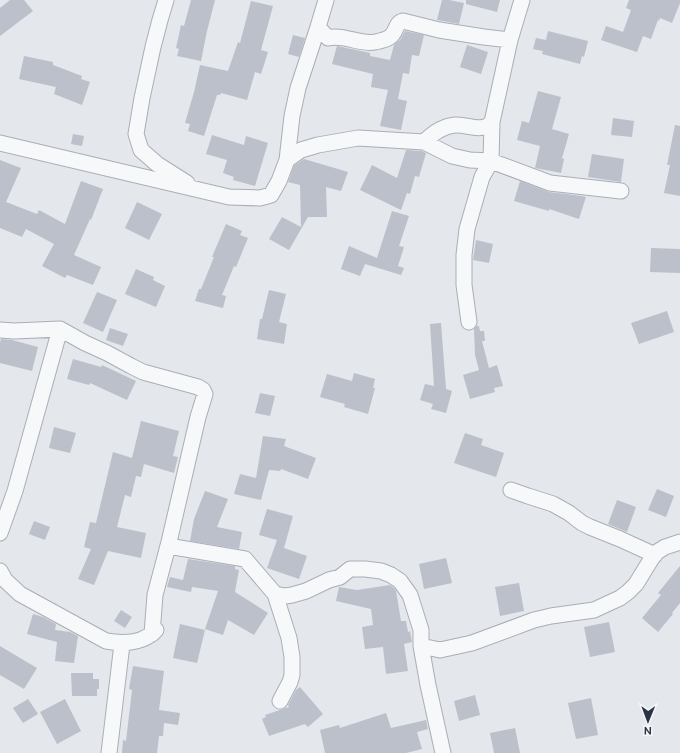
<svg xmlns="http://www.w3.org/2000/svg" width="680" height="753" font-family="Ubuntu,sans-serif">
<rect width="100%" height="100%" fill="#e4e7ec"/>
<!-- building -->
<path fill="#bbc0ca" d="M10 0H24L33 11 0 36V8Z
M191 0H215L207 31 201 61 177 56 179 49 176 48 181 25 184 26Z
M442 0H449L464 3 459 24 437 20Z
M466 0H500L497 12 466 4Z
M629 0H680V3L672 23 660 18 659 21 658 20 651 39 643 36 637 52 601 40 606 26 623 32 631 10 626 8Z
M251 1 273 6 261 50 268 52 261 74 255 72 247 100 221 93 220 95H217L204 136 188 131 190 124 185 123 194 92 200 65 228 71 238 42 240 43Z
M405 31 424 35 419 56 412 55 409 74 403 73 398 99 407 101 401 130 380 126 388 90 371 87 373 74 332 64 337 46 361 51 370 53V56L390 60 394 45 400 40Z
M548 31 588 41 584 57 582 56 580 64 542 54 543 51 533 49 536 38 546 40Z
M293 35 305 38 299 57 288 54Z
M467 45 488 52 481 74 460 67Z
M24 56 53 62V65L82 76 81 79 90 82 82 105 54 94 56 87 19 79Z
M538 91 561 97 552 129 569 134 562 158 564 159 561 173 535 168 540 146 517 140 522 121 529 123Z
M613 118 634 121 632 137 611 135Z
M675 125 680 126V196L664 193 670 165H667Z
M73 134 84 136 82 146 71 144Z
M212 135 244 145 246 136 268 143 255 186 233 180 234 177 223 173 227 160 206 154Z
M406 150 422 151 426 153 419 177 415 176 410 194 407 193 401 210 360 190 372 165 397 178Z
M592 154 624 159 621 182 588 177Z
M304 159 348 172 341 191 326 187 327 217H308L289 250 269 239 282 217 301 227 300 185 288 182 294 166Z
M0 160 21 168 6 202 37 214 39 210 65 224 81 181 103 189 91 220 90 219 74 255 101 267 93 285 67 275 65 278 42 266 54 244 26 229 22 237 0 228Z
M520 181 549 192 582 196 586 197 579 219 549 209V211L514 201Z
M137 202 162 214 149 240 125 228Z
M392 211 409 216 399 246 404 247 398 266 404 268 401 275 365 264 360 276 341 269 349 246 377 258Z
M226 224 242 231 240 235 248 238 236 267 234 266 222 295 226 296 223 308 195 301 199 289H201L214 257H212Z
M476 240 493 244 489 263 473 260Z
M651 248 680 249V273L650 272Z
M136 269 154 277 153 280 165 286 156 307 125 294Z
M269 290 286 294 279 322 287 324 284 344 257 339 260 319H262Z
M97 292 117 300 103 332 83 323Z
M667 311 674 332 639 344 631 323Z
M441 323 446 389 452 391 446 413 431 409 433 404 420 400 425 384 434 386 430 324Z
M477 326H479L480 331H484L485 341H482L489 368 497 365 503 386 494 388 495 392 470 399 463 375 479 370 475 355 474 329Z
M110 328 128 334 123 346 106 340Z
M1 339 12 340 38 347 32 371 0 363V343Z
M73 359 101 367 102 365 136 381 127 400 90 383 89 385 67 379Z
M354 373 375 379 373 388H375L368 414 344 407 345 404 320 397 327 374 352 381Z
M260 393 275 396 270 416 255 413Z
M141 421 179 431 173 456 178 457 174 473 144 464 141 477 136 476 131 497 125 495 117 527 146 533 141 558 108 551 94 585 78 579 91 549 84 547 90 522 96 523 113 452 132 458Z
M54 427 76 433 70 453 49 448Z
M465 433 483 439 481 445 504 453 496 477 454 463Z
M263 436 286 439 284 446 316 458 308 479 281 469 280 471 269 470 261 500 234 494 240 474 256 478Z
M657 489 674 496 666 517 648 510Z
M205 491 228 499 217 527 242 532 239 549 190 541 194 519Z
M617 500 636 507 627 532 608 524Z
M267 509 293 516 284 548 307 556 299 579 267 568 277 540 259 535Z
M34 521 50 527 45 540 29 534Z
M446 558 452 583 424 589 419 564Z
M188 559 235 566V569L239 570 235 592 268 613 254 635 228 620 223 635 205 629 218 591 192 587 191 592 167 587 170 577 183 580Z
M680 566V603L672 613 673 614 658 632 642 618 661 595 658 593Z
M519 583 524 611 500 616 495 587Z
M390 585 394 588 396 591 401 621H406L408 632 410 631 412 642 404 644 408 671 386 674 383 647 365 649 362 627 373 625 371 609 336 601 339 587 357 590Z
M121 610 132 617 125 628 114 621Z
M33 614 43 617 56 624 55 630 70 632 78 636 74 663 55 661 57 642 27 634Z
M609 622 615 652 590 657 584 627Z
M180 624 205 630 197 663 173 658Z
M0 646 37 668 24 689 0 675Z
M133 666 164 671 159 710 180 713 178 725 164 723 163 736H159L157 753H122L123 740 126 741 132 690 129 689Z
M71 673H93V679H99V689H97V696H72Z
M300 687 323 714 308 727 305 724 269 736 262 719 266 717 265 715 289 707 288 705 296 690Z
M475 695 480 715 459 721 454 701Z
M591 698 598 735 576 739 568 703Z
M28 699 38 714 23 723 13 708Z
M65 699 81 731 57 744 40 712Z
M386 713 391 728 426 720 428 729 417 732 422 749 406 753H325L320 730 339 725 340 728Z
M515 728 520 753H494L490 733Z"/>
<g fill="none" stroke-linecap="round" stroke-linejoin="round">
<!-- minor casing -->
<g stroke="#a9aeb7" stroke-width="17">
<path id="minor" d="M166 0 160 20 153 47 142 98 136 134 141 150 157 164 187 183
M318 27 328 38C345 34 359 45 375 42 380 41 386 40 390 37 397 32 395 23 403 21L439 30 484 37 510 40
M424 142C432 134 443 126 455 125 465 124 475 130 484 127 487 127 490 124 492 122
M0 143 229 197 260 198 271 195 279 181 287 160 292 116 298 88 318 27 326 0
M287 160 301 150 318 145 358 138 424 142 452 156 470 160 491 161 550 183 621 191
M469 322 464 285V255L467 229 482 177 491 161 492 122 510 40 522 0
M0 330 14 331 60 329 85 343 107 353 131 366 143 372 198 387 203 390 205 394 198 417 169 542 155 595 152 634 156 630
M511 490 528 496 553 504 569 513 582 523 590 527 620 539 655 555
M0 533 15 491 60 329
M168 546 245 559 275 594 289 638 292 657V675L290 682 280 701
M0 571 5 580 20 594 106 641C124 644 143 644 156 630
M275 594 285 596 292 595 306 591 329 580 340 577 350 569H365L381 571 391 575 400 581 410 595 421 630V646L428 685 443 753
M421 646 440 650 472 643 534 620 551 616 594 610 620 598 628 592 636 584 652 558 657 552 665 547 680 542
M109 753 122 644"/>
</g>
<!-- minor -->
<use href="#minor" stroke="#f7f8fa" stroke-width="15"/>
</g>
<!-- north arrow -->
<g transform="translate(648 721) rotate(181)" stroke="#f4f6f9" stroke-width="3" paint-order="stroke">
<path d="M0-3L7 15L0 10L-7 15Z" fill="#2b3445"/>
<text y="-6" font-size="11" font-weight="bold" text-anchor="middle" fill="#2b3445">N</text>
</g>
</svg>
